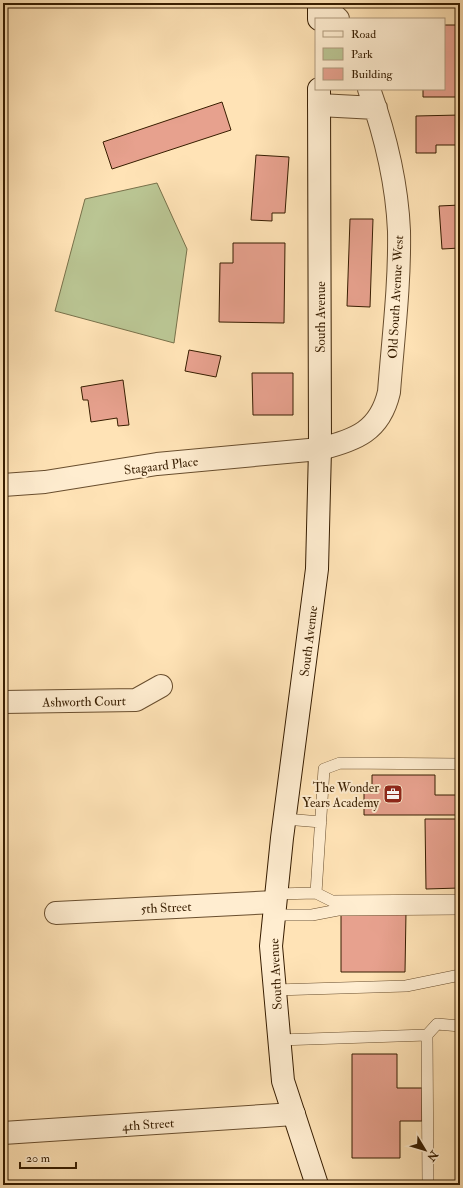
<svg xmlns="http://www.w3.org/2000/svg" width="463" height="1188" font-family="'IM FELL Double Pica',serif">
<rect width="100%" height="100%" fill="#ffe3b6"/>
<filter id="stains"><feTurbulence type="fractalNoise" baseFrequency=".005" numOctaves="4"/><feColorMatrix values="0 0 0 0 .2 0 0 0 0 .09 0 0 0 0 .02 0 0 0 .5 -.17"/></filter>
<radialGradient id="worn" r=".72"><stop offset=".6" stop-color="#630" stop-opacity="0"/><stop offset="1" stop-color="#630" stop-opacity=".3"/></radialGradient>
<!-- green -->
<path fill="#bac593" stroke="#78714a" d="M157 183 187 249 174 343 55 311 85 199Z"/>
<!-- building -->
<path fill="#e7a18e" stroke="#371d00" d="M444 25H460V97H423V89H444Z
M222 102 231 130 112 169 103 142Z
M460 115V145H436V153H416V116Z
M256 155 289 157 285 213H272V221L251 220Z
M460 205V248L442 249 439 206Z
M350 219H373L370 307 347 306Z
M233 243H285L284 323 219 322 220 263H233Z
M189 350 221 356 216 377 185 371Z
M252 373H293V415H253Z
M123 380 129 425 118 426 117 418 91 422 88 400H83L81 387Z
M372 775H435V795H460V815H364V786H372Z
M425 819H460V888L426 889Z
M341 911 406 912 405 972H341Z
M352 1054H397V1088H422V1121H400V1158H352Z"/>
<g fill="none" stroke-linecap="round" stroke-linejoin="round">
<!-- lane casing -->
<g stroke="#694e2e" stroke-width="12">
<path id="lane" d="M285 819 321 822
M316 893 332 901 460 900
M276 894 316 893 324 769 340 763 460 764
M274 915H312L338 910 460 909
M275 990 406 986 460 975
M427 1035 437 1024 460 1026
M279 1040 427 1035 428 1185"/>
</g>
<!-- street casing -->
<g stroke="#694e2e" stroke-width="24">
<path id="street" d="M321 3 338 19
M319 105 376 108
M3 485 45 482 157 464 320 449C356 440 380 431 389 392 393 339 400 285 399 231 397 184 385 134 369 89
M3 702 136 700 161 686
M56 913 275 902
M3 1133 294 1114"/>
</g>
<!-- secondary casing -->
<g stroke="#371d00" stroke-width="24">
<path id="secondary" d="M319 3V19
M317 1185 283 1081 271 946 282 838 317 569 320 449 319 89"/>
</g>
<!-- lane -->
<use href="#lane" stroke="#ffedd0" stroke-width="11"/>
<!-- street -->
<use href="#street" stroke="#ffedd0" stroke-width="22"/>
<!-- secondary -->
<use href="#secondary" stroke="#ffedd0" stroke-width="22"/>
</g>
<!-- icons -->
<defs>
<g id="office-square" transform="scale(1)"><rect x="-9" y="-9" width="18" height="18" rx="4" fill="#8f2418" stroke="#ffedd0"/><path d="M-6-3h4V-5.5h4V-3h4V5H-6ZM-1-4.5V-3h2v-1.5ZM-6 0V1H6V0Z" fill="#fff"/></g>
</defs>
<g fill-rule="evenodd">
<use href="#office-square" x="393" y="794"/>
</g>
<g text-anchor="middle" stroke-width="4" stroke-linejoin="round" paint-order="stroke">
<!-- street labels -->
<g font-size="13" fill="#371d00" stroke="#ffedd0">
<text transform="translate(395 297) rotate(-87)" y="5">Old South Avenue West</text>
<text transform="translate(320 317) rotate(-90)" y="5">South Avenue</text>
<text transform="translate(161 465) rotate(-7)" y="5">Stagaard Place</text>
<text transform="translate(308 641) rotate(-83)" y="5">South Avenue</text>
<text transform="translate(84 701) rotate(-1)" y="5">Ashworth Court</text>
<text transform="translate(166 907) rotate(-3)" y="5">5th Street</text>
<text transform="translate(275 974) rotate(-93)" y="5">South Avenue</text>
<text transform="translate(148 1124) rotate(-4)" y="5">4th Street</text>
</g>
<!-- poi labels -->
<g font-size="13" fill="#371d00" stroke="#ffedd0" text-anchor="end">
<text x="379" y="792">The Wonder<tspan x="379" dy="15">Years Academy</tspan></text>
</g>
</g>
<!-- margin -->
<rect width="463" height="1188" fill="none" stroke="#ffe3b6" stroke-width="16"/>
<rect x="4" y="4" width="455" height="1180" fill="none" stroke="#371d00" stroke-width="2"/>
<rect x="8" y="8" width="447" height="1172" fill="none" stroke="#371d00"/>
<!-- legend -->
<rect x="315" y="18" width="130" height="72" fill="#ffedd0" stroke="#af9a7d"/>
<rect x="323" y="31" width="20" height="6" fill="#ffedd0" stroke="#af9a7d"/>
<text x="351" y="38" font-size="12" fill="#371d00">Road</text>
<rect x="323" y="48" width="20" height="12" fill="#bac593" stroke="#af9a7d"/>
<text x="351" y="58" font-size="12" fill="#371d00">Park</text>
<rect x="323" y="68" width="20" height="12" fill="#e7a18e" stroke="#af9a7d"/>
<text x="351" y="78" font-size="12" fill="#371d00">Building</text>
<!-- north arrow -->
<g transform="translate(425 1150) rotate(128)" stroke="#ffedd0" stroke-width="3" paint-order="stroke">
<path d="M0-3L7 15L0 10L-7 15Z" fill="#371d00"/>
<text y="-6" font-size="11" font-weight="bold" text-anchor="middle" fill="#371d00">N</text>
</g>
<!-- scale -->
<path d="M20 1162v6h56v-6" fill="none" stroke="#371d00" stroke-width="2"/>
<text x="26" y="1162" font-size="12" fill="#371d00" stroke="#ffedd0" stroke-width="3" paint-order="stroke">20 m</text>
<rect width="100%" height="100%" filter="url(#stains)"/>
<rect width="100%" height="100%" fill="url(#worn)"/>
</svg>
